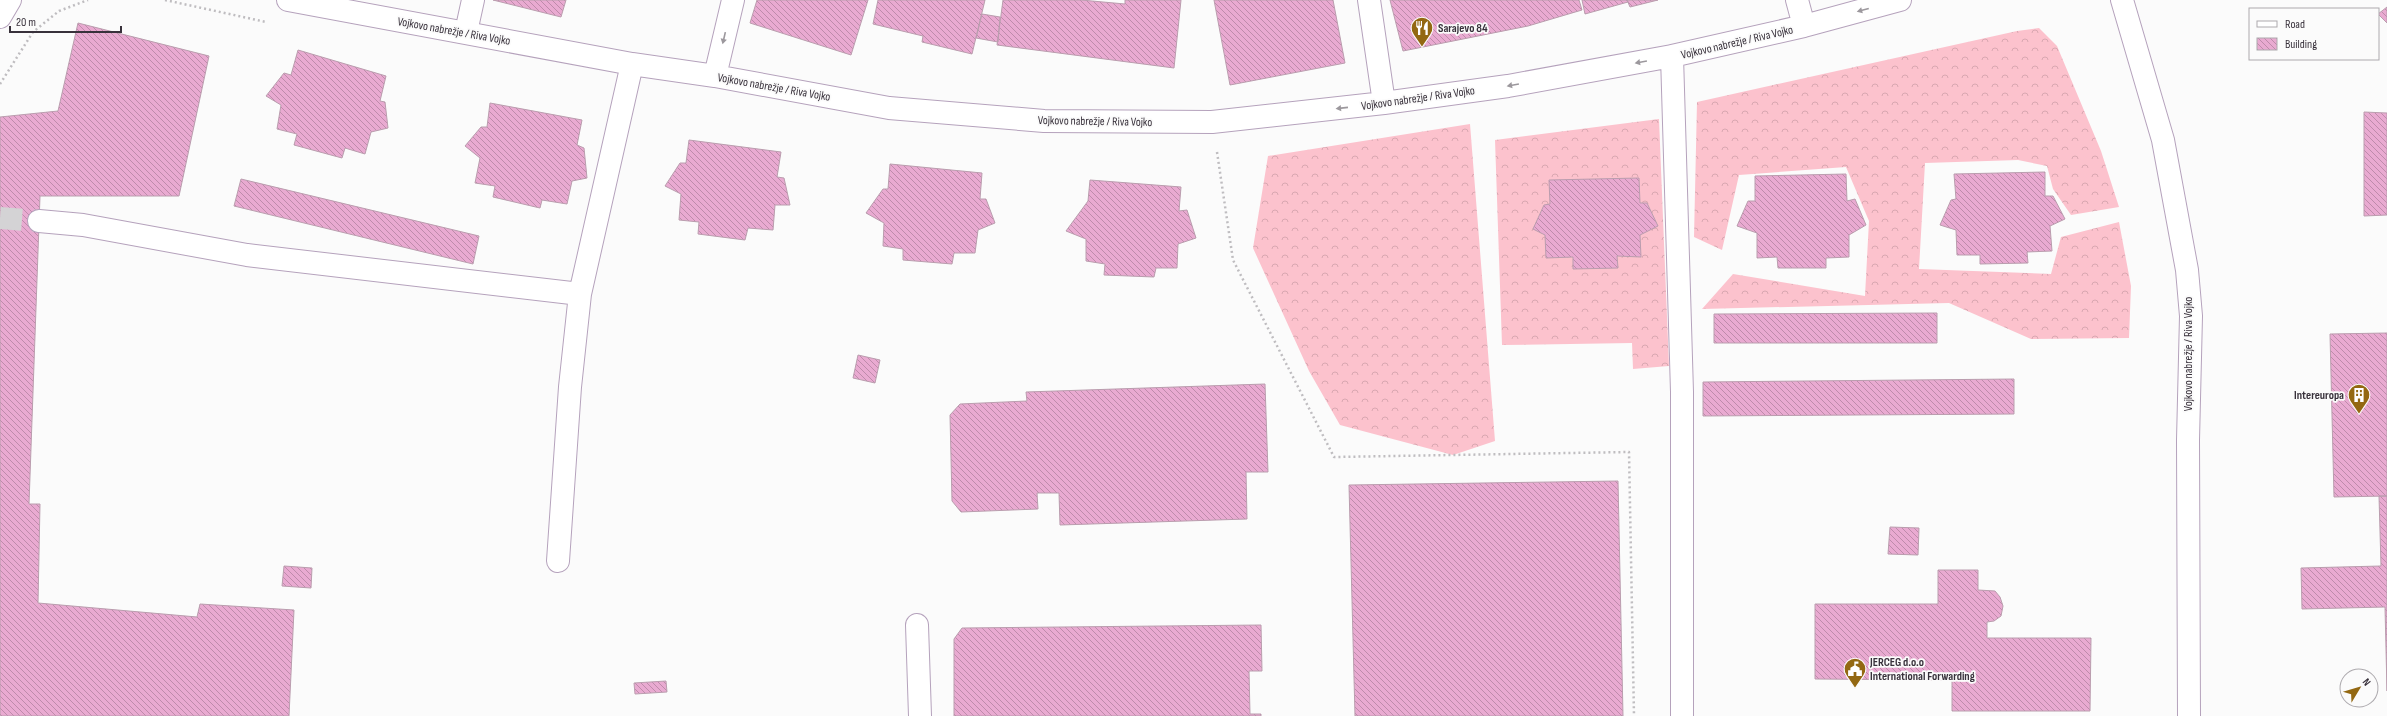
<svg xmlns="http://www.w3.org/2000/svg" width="2387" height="716" font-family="'Sofia Sans Condensed',sans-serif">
<defs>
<pattern id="forest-crowns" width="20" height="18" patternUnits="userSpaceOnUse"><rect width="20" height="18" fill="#fcc2cd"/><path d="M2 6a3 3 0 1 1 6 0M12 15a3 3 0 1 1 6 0" fill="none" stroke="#d9a7b1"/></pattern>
<pattern id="building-back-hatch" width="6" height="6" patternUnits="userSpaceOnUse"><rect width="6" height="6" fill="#e9aad1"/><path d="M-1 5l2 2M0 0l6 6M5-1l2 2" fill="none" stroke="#be8bab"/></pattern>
</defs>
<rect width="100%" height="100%" fill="#fbfbfb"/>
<!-- forest -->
<path fill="url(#forest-crowns)" d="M2039 28 2057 46 2101 151 2119 207 2071 215 2053 189 2047 166 2018 160 1925 163 1919 269 2051 274 2061 237 2119 222 2131 286 2129 338 2031 339 1949 303 1702 309 1733 274 1865 296 1869 221 1846 167 1739 175 1722 250 1694 237 1697 102 2017 31Z
M1659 119 1669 366 1633 369 1632 343 1502 345 1495 140Z
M1470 124 1495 441 1453 455 1340 425 1309 371 1253 248 1268 156Z"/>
<!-- building -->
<path fill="url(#building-back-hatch)" stroke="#ba9dae" d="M493 0H566L561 17Z
M757 0H868L851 55 750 23Z
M878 0H985L972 54 922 42 923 36 873 24Z
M1003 0H1081L1125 4V0H1181L1174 68 997 45Z
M1214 0H1333L1345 63 1230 85Z
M1390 0H1579L1582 10 1528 26 1403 51Z
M1582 0H1627L1628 2 1585 14Z
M1627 0H1658L1630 7Z
M2387 7V23L2378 14Z
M982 14 1000 17 998 42 976 38Z
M78 23 209 56 179 196H40L29 504H40L38 603 197 617 200 604 294 610 289 716H0V117L58 111Z
M298 50 386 76 380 101 385 102 388 128 371 132 365 154 345 148 342 158 294 145 297 134 277 129 281 105 266 96 284 73 291 75Z
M490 103 582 120 577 145 584 148 587 178 572 181 567 204 542 200 540 208 493 197 495 186 475 183 480 158 465 146 481 127H487Z
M2364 112 2387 113V215L2364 216Z
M689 140 781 152 777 177 784 178 790 205H775L773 230 748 228 745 240 698 234 699 222 679 220 681 194 665 186 680 163H686Z
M890 164 982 173 980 199H986L995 223 978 230 975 253H954L952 264 903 260V249L883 246 884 223 866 213 883 189H888Z
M2045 172V196H2053L2065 219 2050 226 2052 251 2027 252 2028 263 1980 264V255H1957L1956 230 1940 225 1951 200 1956 199 1954 174Z
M1846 174 1847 201 1855 199 1866 225 1849 235V257L1826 258V268H1778L1777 257 1757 258V233L1737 226 1748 201H1755V176Z
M1639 178 1640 203H1647L1658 226 1640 235 1641 257 1617 256 1618 268 1573 269V257L1546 258 1545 235 1533 229 1544 205 1550 204 1549 180Z
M241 179 479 236 473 264 234 206Z
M1090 180 1181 187 1179 211 1187 210 1196 238 1178 244 1177 268H1156L1154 277 1104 275 1105 264 1086 261V239L1066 231 1088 201Z
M1937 313V343H1714V314Z
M2387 333V496L2334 497 2330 334Z
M858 355 880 360 875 383 853 378Z
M2014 379V414L1703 416V382Z
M1265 384 1268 472H1246L1247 519 1060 525 1059 493H1037L1038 509 961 512 952 501 950 415 960 404 1027 401 1026 392Z
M1618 481 1623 716H1355L1349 485Z
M2379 496H2387V691L2385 607 2302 609 2301 568 2381 566Z
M1890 527 1919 528 1918 555 1888 554Z
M284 566 312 568 311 588 282 586Z
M1938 570H1978V590L1995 591 2000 597 2003 606 2001 616 1994 621 1987 622V638H2091L2090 711H1952V680L1815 679V604H1938Z
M1261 625 1262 671H1249L1250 714H1261V716H954V639L962 628Z
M666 681 667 692 635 694 634 683Z"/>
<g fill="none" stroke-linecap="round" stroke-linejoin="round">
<!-- minor-tunnel -->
<path stroke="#d4d3d5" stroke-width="22" stroke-dasharray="22 11" stroke-linecap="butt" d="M0 218 39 221"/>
<!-- minor casing -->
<g stroke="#b5a2bc" stroke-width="24">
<path id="minor" d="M288 0 632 64 715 76 889 108 1044 121 1212 122 1384 103 1508 86 1672 56 1804 26 1900 0
M1369 0 1384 103
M1797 0 1804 26
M2122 0 2163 140 2187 270 2191 316 2188 440 2189 716
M0 17 10 0
M466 32 473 0
M1672 56 1682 392V716
M715 76 733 0
M39 221 83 225 247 255 580 294
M558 561 570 387 580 294 632 64
M917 625 920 716"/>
</g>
<!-- path -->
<path stroke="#bfbdc0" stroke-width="2.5" stroke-dasharray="2 3" stroke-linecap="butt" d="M165 0 266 22
M0 84 33 32 59 11 88 0
M1217 152 1233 260 1334 457 1629 452 1634 716"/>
<!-- minor -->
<use href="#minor" stroke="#fff" stroke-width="22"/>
</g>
<!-- one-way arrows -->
<defs><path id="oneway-solid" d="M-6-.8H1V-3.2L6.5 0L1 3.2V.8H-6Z"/></defs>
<g fill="#9c989d">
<use href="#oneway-solid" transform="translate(1863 10) rotate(165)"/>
<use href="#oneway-solid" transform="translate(724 38) rotate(103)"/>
<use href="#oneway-solid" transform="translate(1641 62) rotate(170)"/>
<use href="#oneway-solid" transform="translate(1513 85) rotate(170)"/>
<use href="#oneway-solid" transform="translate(1342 108) rotate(174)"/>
</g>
<!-- icons -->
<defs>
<g id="restaurant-pin" transform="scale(1.15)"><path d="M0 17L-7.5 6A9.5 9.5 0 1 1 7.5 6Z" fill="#936812" stroke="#fbfbfb"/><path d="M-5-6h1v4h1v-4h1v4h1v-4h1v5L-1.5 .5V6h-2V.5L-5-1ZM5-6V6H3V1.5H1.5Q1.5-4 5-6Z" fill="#fff"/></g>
<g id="building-pin" transform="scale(1.15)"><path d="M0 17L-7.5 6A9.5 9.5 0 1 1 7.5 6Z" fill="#936812" stroke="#fbfbfb"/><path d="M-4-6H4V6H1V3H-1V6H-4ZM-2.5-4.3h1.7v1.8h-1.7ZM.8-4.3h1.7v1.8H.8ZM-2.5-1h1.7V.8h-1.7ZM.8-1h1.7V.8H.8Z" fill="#fff"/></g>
<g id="civic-pin" transform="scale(1.15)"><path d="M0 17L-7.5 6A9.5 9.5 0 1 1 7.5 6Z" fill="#936812" stroke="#fbfbfb"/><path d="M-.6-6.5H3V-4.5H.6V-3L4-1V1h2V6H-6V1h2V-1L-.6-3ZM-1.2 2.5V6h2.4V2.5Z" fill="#fff"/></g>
</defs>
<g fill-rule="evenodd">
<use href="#restaurant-pin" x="1422" y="28"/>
<use href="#building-pin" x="2359" y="395"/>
<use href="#civic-pin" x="1855" y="669"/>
</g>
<g text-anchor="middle" stroke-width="3.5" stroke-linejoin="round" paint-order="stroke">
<!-- poi labels -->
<g font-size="12" font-weight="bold" fill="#38313b" stroke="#fbfbfb" text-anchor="start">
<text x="1438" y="32">Sarajevo 84</text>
<text x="2344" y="399" text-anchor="end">Intereuropa</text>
<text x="1870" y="666">JERCEG d.o.o<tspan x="1870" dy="14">International Forwarding</tspan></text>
</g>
<!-- street labels -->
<g font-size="12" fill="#38313b" stroke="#fbfbfb">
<text transform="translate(454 31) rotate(10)" y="4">Vojkovo nabrežje / Riva Vojko</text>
<text transform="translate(1737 42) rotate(-13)" y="4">Vojkovo nabrežje / Riva Vojko</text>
<text transform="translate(774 87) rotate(10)" y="4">Vojkovo nabrežje / Riva Vojko</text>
<text transform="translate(1418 98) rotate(-8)" y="4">Vojkovo nabrežje / Riva Vojko</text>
<text transform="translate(1095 121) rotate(1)" y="4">Vojkovo nabrežje / Riva Vojko</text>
<text transform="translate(2188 354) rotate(-90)" y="4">Vojkovo nabrežje / Riva Vojko</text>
</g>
</g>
<!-- legend -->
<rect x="2249" y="8" width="130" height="52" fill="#fbfbfb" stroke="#adaaae"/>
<rect x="2257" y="21" width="20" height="6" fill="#ffffff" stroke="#adaaae"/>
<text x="2285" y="28" font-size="12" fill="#38313b">Road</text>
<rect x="2257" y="38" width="20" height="12" fill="url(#building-back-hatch)" stroke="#adaaae"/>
<text x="2285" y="48" font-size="12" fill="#38313b">Building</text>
<!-- north arrow -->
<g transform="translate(2359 688) rotate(52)"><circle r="19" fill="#fbfbfb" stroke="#adaaae"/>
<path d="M0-3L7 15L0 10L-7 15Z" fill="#936812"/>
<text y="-6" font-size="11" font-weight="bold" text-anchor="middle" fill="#38313b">N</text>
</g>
<!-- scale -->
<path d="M10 26v6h111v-6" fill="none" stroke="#38313b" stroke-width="2"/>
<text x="16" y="26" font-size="12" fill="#38313b" stroke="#fbfbfb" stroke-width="3" paint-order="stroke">20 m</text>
</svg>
